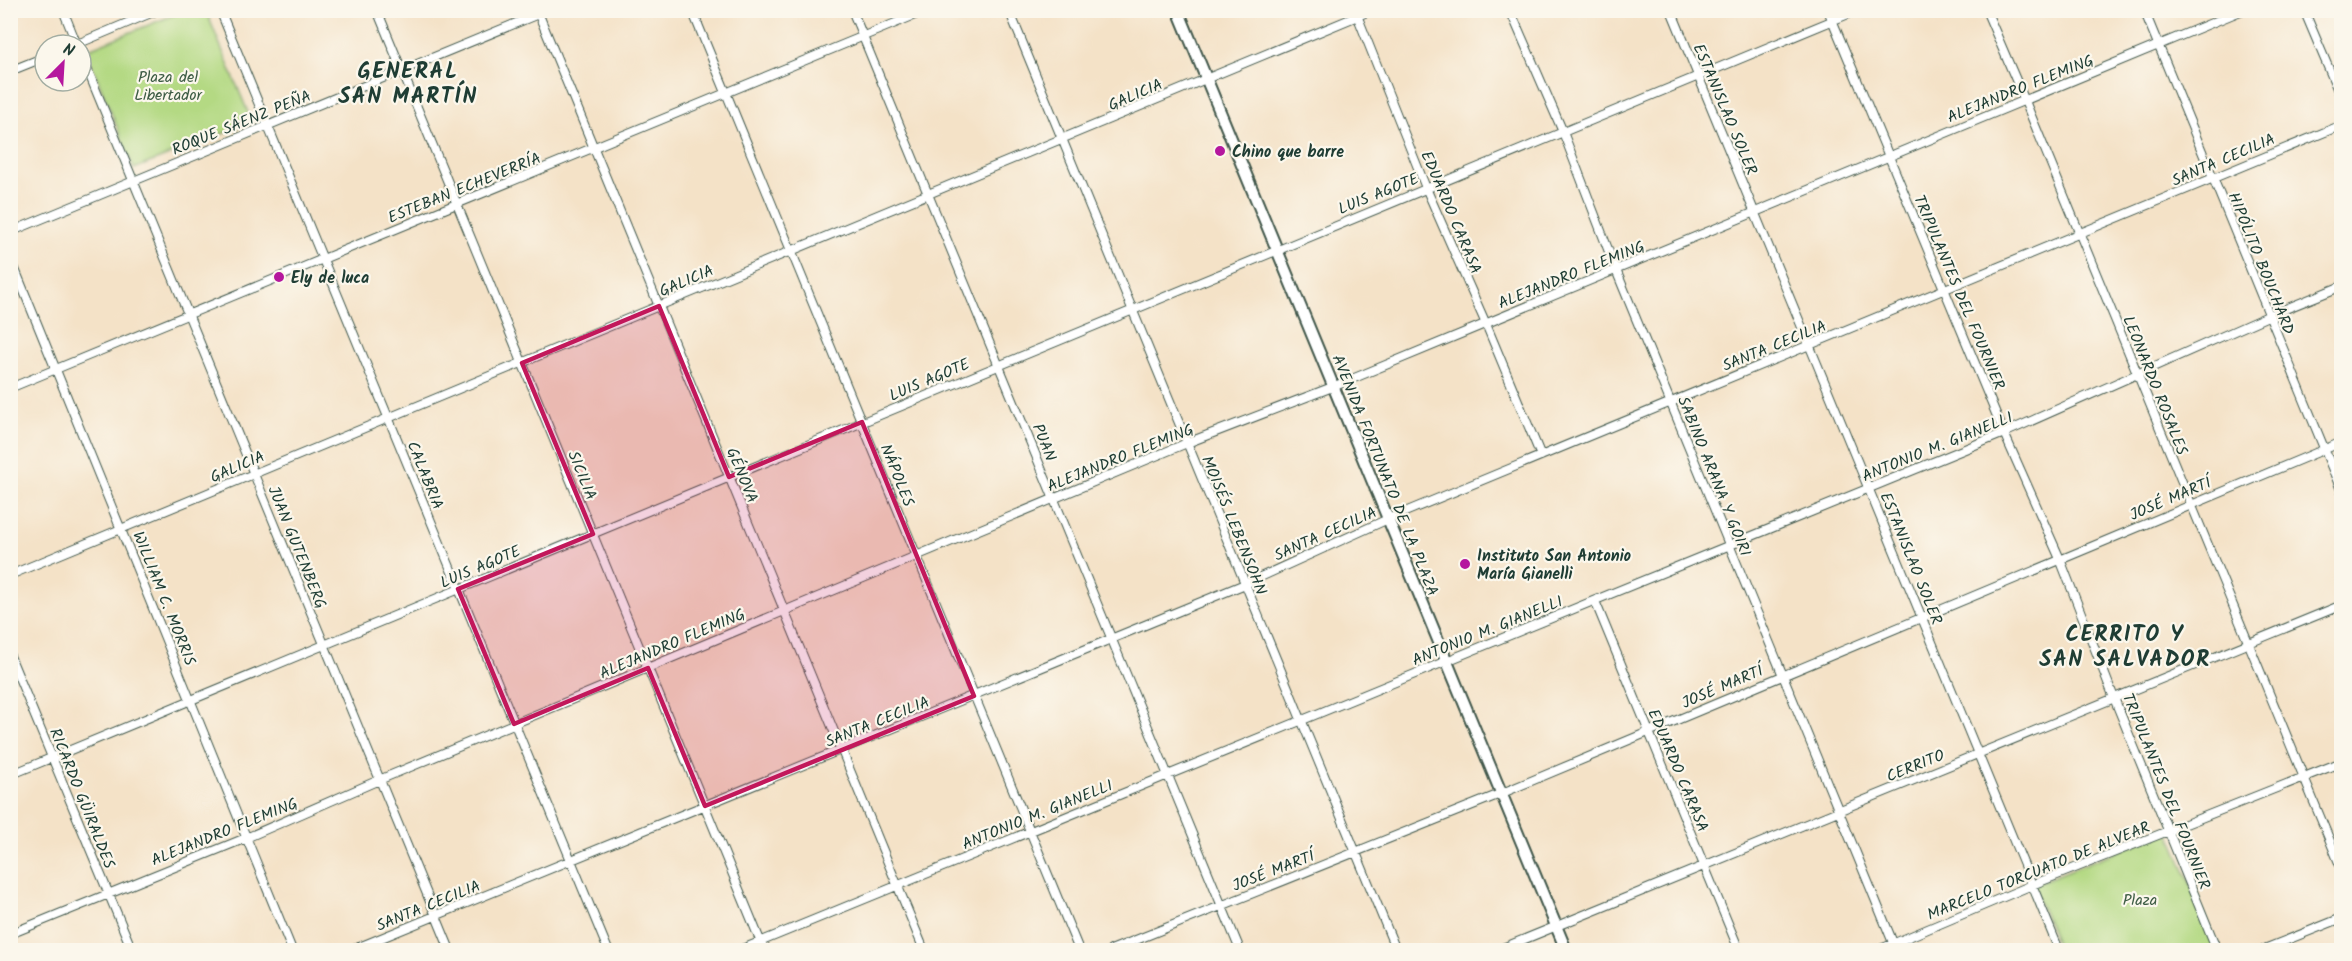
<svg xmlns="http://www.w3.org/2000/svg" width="2352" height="961" font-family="Kalam,sans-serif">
<rect width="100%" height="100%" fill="#fbf7ec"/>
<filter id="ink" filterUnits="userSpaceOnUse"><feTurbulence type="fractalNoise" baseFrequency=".0167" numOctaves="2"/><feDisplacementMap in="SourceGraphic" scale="12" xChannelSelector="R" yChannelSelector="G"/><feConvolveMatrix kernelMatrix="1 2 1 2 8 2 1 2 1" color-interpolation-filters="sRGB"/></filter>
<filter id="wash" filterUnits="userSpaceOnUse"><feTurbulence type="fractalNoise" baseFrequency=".008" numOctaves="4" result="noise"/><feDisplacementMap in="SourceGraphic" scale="24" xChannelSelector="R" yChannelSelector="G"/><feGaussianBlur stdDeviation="1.35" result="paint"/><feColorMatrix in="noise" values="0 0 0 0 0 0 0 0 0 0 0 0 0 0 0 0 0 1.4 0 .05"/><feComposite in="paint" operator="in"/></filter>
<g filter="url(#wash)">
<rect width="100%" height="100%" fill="#f4e2c7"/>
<!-- green -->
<path fill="#b4d983" stroke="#6a8b5c" stroke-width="1.5" d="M186 10 206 11 252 122 134 169 86 50Z
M2169 831 2217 950H2059L2032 885Z"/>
</g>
<g filter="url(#ink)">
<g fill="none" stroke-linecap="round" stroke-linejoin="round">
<!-- minor casing -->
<g stroke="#3f564a" stroke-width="10">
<path id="minor" d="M63 10 77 45
M220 10 608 950
M377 10 764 950
M537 10 924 950
M692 10 1079 950
M852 10 1240 950
M1009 10 1396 950
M1355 10 1426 188 1486 324 1541 456
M1510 10 1563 132 1616 270 1896 950
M1671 10 2059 950
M1828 10 2004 433 2060 559 2114 698 2217 950
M1986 10 2025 101 2342 870
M2144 10 2342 492
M2304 10 2342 100
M75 45 158 10
M81 54 450 950
M10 71 45 57
M10 232 548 10
M10 257 292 950
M10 388 927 10
M10 575 1372 10
M1595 601 1739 950
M10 656 132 950
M10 775 1858 10
M10 934 246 838 379 780 1187 443 1335 386 2243 10
M352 950 1245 584 1388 519 2342 125
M740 950 2004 433 2268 316 2342 286
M1111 950 1500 794 2342 442
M1498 950 2342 605
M1878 950 2032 885 2342 762
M2262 950 2342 918"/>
</g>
<!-- secondary casing -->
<g stroke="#3f564a" stroke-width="14">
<path id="secondary" d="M1178 10 1566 950"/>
</g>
<!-- minor -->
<use href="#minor" stroke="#fff" stroke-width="8"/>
<!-- secondary -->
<use href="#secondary" stroke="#fff" stroke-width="10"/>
</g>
</g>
<!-- marked area -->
<path fill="#c2185b" fill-opacity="0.2" stroke="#c2185b" stroke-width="4.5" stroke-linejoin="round" d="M659 306 729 477 862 422 974 696 705 806 648 668 514 724 458 589 593 534 522 363Z"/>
<!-- markers -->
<g fill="#b5179e" stroke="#fbf7ec" stroke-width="2">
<circle cx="1220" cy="151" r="6"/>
<circle cx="279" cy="277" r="6"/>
<circle cx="1465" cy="564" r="6"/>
</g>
<g text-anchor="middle" stroke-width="4.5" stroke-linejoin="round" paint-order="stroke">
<!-- park labels -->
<g font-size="16" fill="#3d5c44" stroke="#fbf7ec">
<text x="168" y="82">Plaza del<tspan x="168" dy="18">Libertador</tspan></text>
<text x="2140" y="905">Plaza</text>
</g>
<!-- street labels -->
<g font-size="16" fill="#1f3d34" stroke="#fbf7ec">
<text transform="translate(2020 88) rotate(-22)" y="6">ALEJANDRO FLEMING</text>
<text transform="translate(1135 94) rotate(-23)" y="6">GALICIA</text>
<text transform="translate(1726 109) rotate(67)" y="6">ESTANISLAO SOLER</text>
<text transform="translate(241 122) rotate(-22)" y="6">ROQUE SÁENZ PEÑA</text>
<text transform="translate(2223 159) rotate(-23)" y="6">SANTA CECILIA</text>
<text transform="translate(464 187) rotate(-22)" y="6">ESTEBAN ECHEVERRÍA</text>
<text transform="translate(1378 193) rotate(-22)" y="6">LUIS AGOTE</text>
<text transform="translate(1452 212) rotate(67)" y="6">EDUARDO CARASA</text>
<text transform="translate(2262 263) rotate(68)" y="6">HIPÓLITO BOUCHARD</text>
<text transform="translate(1571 274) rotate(-22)" y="6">ALEJANDRO FLEMING</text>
<text transform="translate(686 280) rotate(-23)" y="6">GALICIA</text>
<text transform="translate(1960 292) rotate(67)" y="6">TRIPULANTES DEL FOURNIER</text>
<text transform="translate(1774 345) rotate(-22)" y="6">SANTA CECILIA</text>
<text transform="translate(929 379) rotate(-23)" y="6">LUIS AGOTE</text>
<text transform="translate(2156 385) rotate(68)" y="6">LEONARDO ROSALES</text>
<text transform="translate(1045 442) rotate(68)" y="6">PUAN</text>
<text transform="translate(1937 446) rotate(-22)" y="6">ANTONIO M. GIANELLI</text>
<text transform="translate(1120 457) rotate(-22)" y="6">ALEJANDRO FLEMING</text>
<text transform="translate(237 466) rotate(-23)" y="6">GALICIA</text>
<text transform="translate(426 475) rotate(68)" y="6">CALABRIA</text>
<text transform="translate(583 475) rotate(68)" y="6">SICILIA</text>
<text transform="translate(743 475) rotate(68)" y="6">GÉNOVA</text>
<text transform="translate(898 475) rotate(68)" y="6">NÁPOLES</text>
<text transform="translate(1386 475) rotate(68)" y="6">AVENIDA FORTUNATO DE LA PLAZA</text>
<text transform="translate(1715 476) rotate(68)" y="6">SABINO ARANA Y GOIRI</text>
<text transform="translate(2170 498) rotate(-23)" y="6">JOSÉ MARTÍ</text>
<text transform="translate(1235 525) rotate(68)" y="6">MOISÉS LEBENSOHN</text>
<text transform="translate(1325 533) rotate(-24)" y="6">SANTA CECILIA</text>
<text transform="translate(298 547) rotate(68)" y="6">JUAN GUTENBERG</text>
<text transform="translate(1912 558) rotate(68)" y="6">ESTANISLAO SOLER</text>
<text transform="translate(480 566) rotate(-23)" y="6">LUIS AGOTE</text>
<text transform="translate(165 598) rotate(68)" y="6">WILLIAM C. MORRIS</text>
<text transform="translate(1487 630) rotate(-22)" y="6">ANTONIO M. GIANELLI</text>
<text transform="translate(672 643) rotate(-23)" y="6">ALEJANDRO FLEMING</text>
<text transform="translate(1722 686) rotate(-23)" y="6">JOSÉ MARTÍ</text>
<text transform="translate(877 721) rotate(-22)" y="6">SANTA CECILIA</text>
<text transform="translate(1915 765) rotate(-22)" y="6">CERRITO</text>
<text transform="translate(1679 770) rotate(67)" y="6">EDUARDO CARASA</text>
<text transform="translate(2167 791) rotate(68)" y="6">TRIPULANTES DEL FOURNIER</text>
<text transform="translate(83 798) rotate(68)" y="6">RICARDO GÜIRALDES</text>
<text transform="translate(1037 814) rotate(-22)" y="6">ANTONIO M. GIANELLI</text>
<text transform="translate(224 831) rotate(-22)" y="6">ALEJANDRO FLEMING</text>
<text transform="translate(1273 870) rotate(-21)" y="6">JOSÉ MARTÍ</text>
<text transform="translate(2038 870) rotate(-22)" y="6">MARCELO TORCUATO DE ALVEAR</text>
<text transform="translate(428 905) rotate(-22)" y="6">SANTA CECILIA</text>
</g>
<!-- poi labels -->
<g font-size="16" font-weight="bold" fill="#1f3d34" stroke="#fbf7ec" text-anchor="start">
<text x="1232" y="157">Chino que barre</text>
<text x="291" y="283">Ely de luca</text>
<text x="1477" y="561">Instituto San Antonio<tspan x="1477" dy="18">María Gianelli</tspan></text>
</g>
<!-- district labels -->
<g font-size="22" font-weight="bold" letter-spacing="1.5" fill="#1f3d34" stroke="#fbf7ec">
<text x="408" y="78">GENERAL<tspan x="408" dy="25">SAN MARTÍN</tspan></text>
<text x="2125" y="641">CERRITO Y<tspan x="2125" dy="25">SAN SALVADOR</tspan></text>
</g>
</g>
<!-- margin -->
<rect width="2352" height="961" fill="none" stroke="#fbf7ec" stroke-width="36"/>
<!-- north arrow -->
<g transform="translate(63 63) rotate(24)"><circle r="28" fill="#fbf7ec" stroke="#a3ada2" stroke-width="1.5"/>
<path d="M0-4.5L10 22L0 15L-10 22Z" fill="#b5179e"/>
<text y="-9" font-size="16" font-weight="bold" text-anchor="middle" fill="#1f3d34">N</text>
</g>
</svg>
